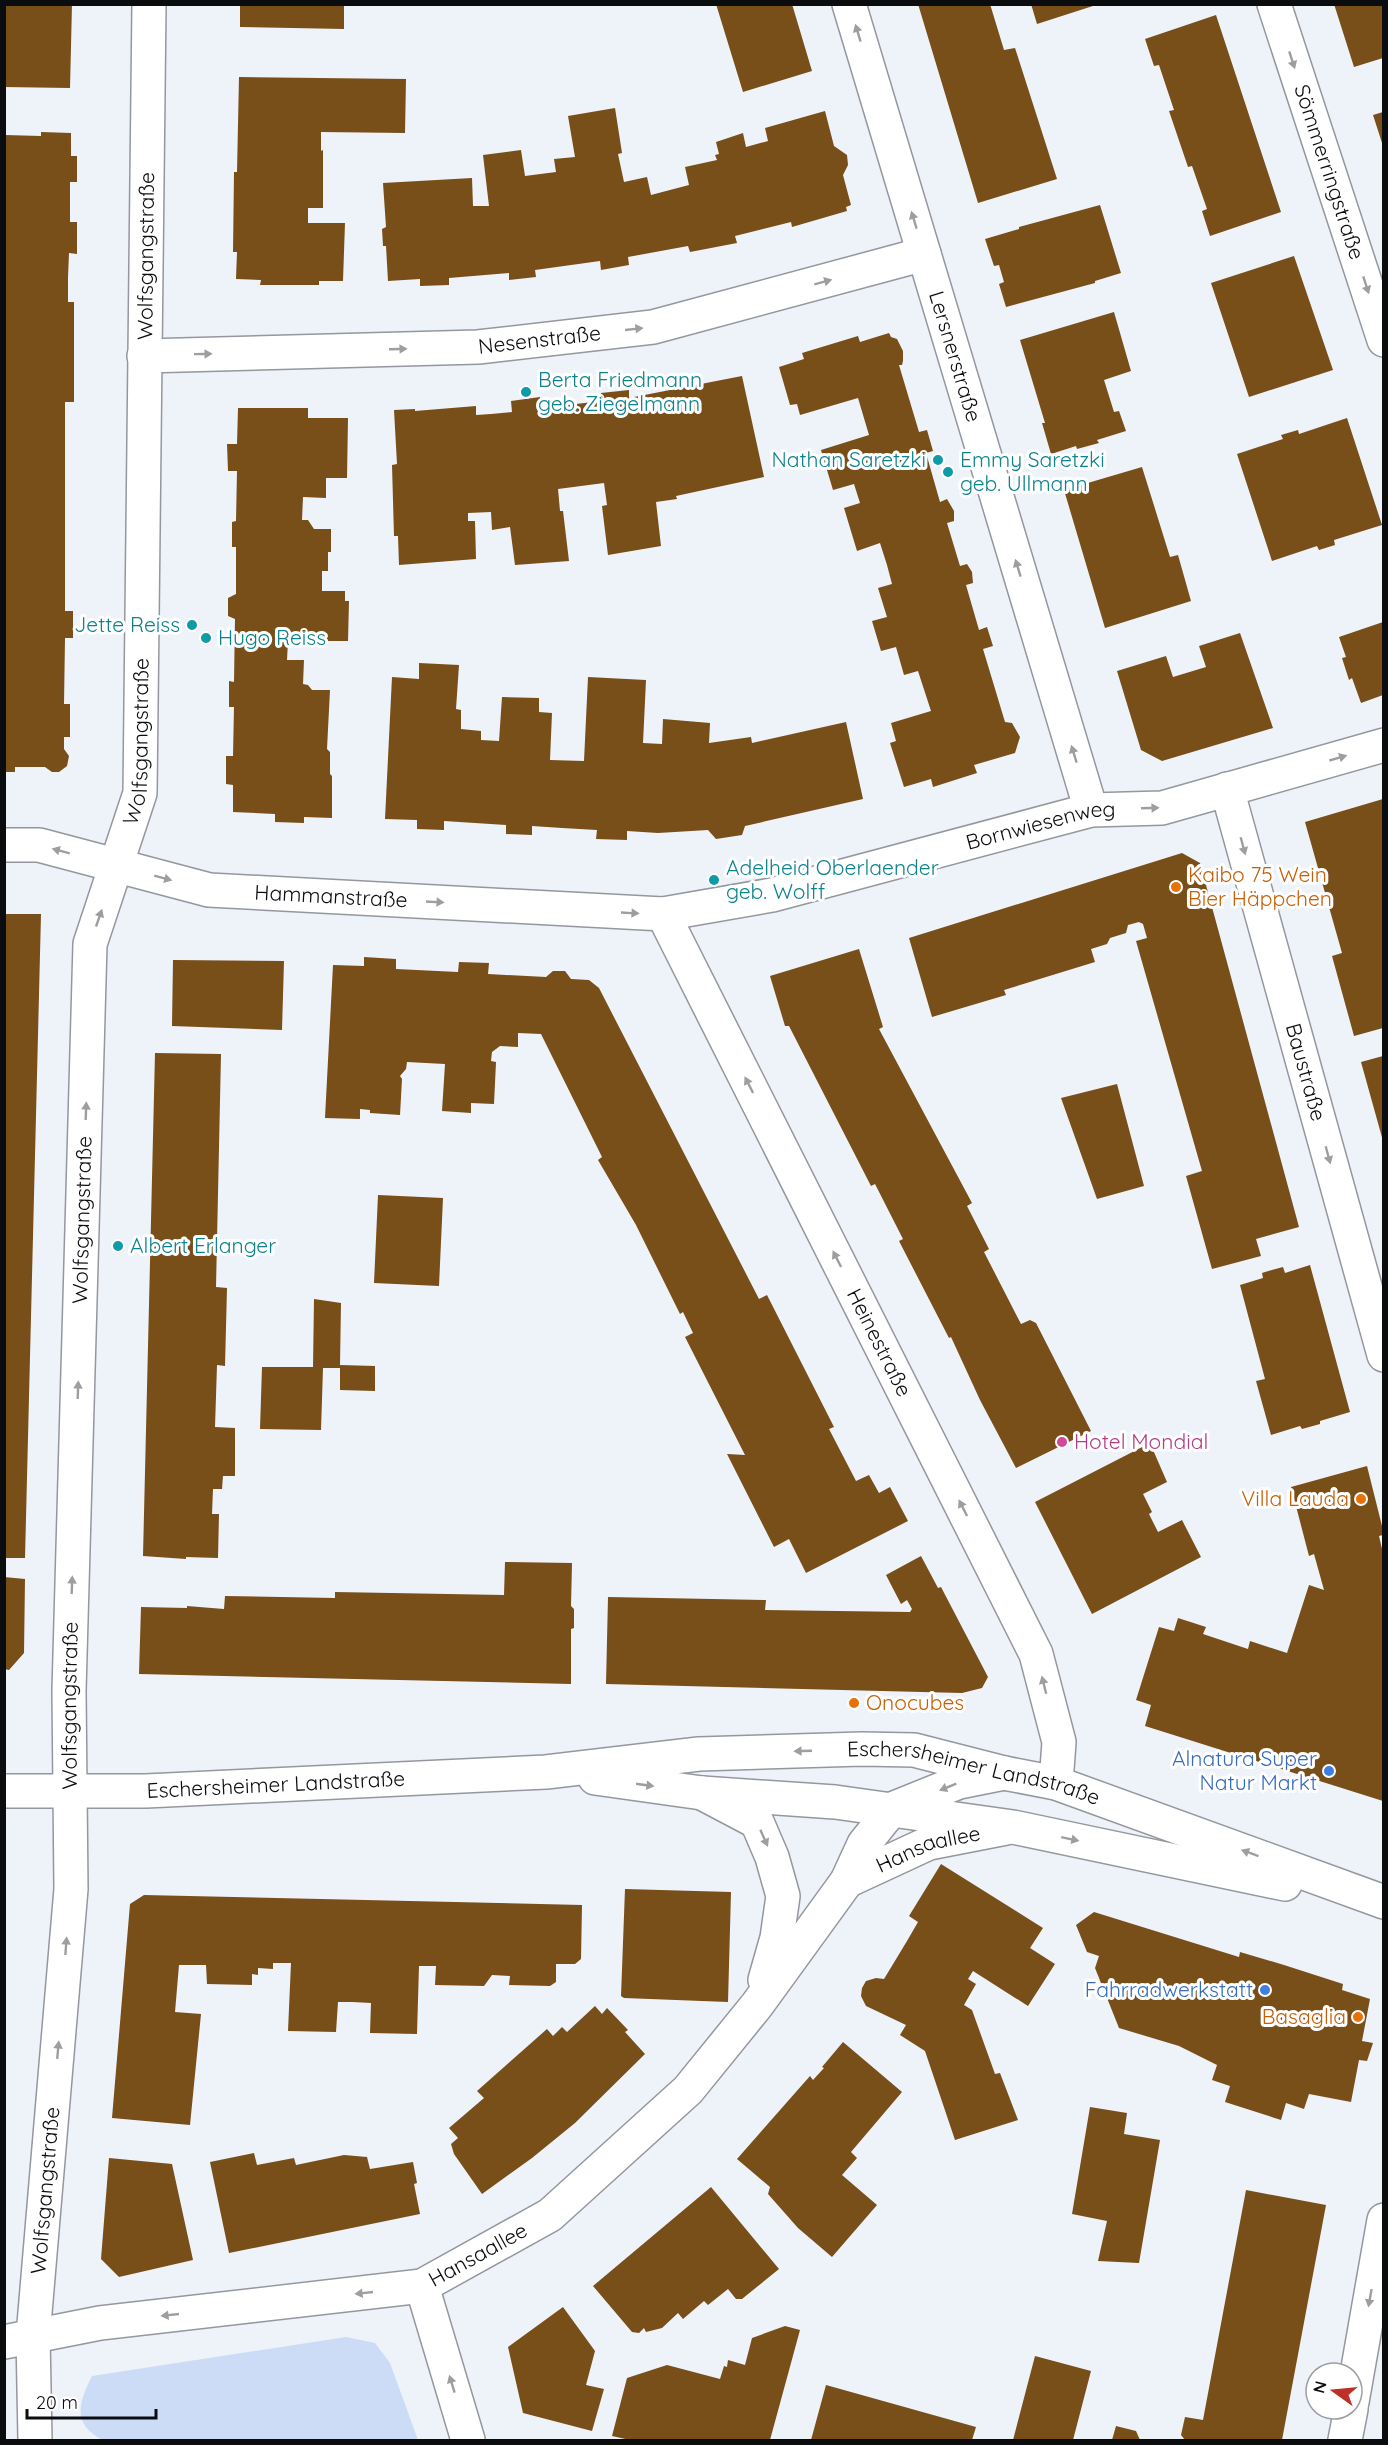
<svg xmlns="http://www.w3.org/2000/svg" width="1388" height="2445" font-family="Quicksand,sans-serif">
<rect width="100%" height="100%" fill="#eef2f9"/>
<!-- green -->
<path fill="#ccdcf6" d="M346 2337 375 2343 390 2363 418 2440H103C71 2424 79 2402 92 2376Z"/>
<!-- building -->
<path fill="#784e19" d="M4 4H72L70 88 4 87Z
M240 4H344V29L240 27Z
M716 4H792L812 71 743 92Z
M918 4H990L1004 50 1015 48 1057 179 978 203Z
M1031 4H1096V5L1037 24Z
M1334 4H1383V58L1354 67Z
M1216 15 1281 212 1210 236 1202 211 1207 209 1192 166 1188 167 1169 111 1174 110 1159 65 1154 66 1145 39Z
M239 77 406 79 405 133 321 132V151L323 150V208H308V223H345L343 281H319V285H260L261 280 236 279 237 252H233L234 172H237Z
M615 108 622 153 618 154 624 182 647 177 651 195 689 185 685 167 717 160 715 155 719 154 716 142 743 133 746 147 768 141 765 128 825 111 834 146 847 155 848 165 843 175 851 205 846 207 847 211 792 227 791 222 735 236 737 243 690 252 688 246 628 257 629 265 601 270 600 261 535 270 536 277 509 280V273L449 278V285L420 286V279L388 281 386 246H383L382 229 386 227 383 183 472 178 473 206H489L483 155 521 150 525 176 556 172 554 159 575 157 568 116Z
M1383 112V146L1373 115Z
M41 132 71 133V156H77V182H70V222H77V254L69 253 68 278V302H74V402H65V611H73V638H65L64 704H70V737H64V749L69 756 67 766 59 772H52L45 767H15V772H5V135L41 136Z
M1100 205 1121 273 1095 281V283L1006 307 999 284 1004 282 999 265 994 266 985 239 1019 229V227Z
M1294 256 1333 370 1249 397 1211 283Z
M1114 312 1131 371 1104 380 1114 412 1119 411 1126 431 1097 440 1099 443 1077 449 1076 446 1051 454 1042 423H1045L1020 340Z
M889 333 891 337 897 339 903 351V361L902 365H899L919 432 927 430 933 451 926 453 940 502 947 499 954 511V521L947 523 960 566 967 564 972 572 973 583 966 585 979 630 987 627 993 646 983 649 1005 722 1012 723 1020 737 1015 753 974 765 977 773 933 787 931 779 904 787 890 743 896 741 891 723 931 711 918 671 904 675 896 647 881 651 872 621 887 617 878 588 892 584 887 565 880 543 857 551 844 508 860 503 854 484 833 490 821 450 869 435 858 398 800 415 797 404 790 405 779 367 804 359 802 353 858 336 860 342Z
M742 376 764 477 676 496 677 499 656 502 661 546 608 555 602 506 607 505 604 483 558 489 560 511H563L569 561 515 565 510 527 492 530 491 512 468 513V521H475L476 559 399 565 398 536H394L392 465 397 464 394 410 415 409V411L476 406V415L491 414 512 412 511 401 540 397 541 408 602 401 601 393 629 390V398Z
M238 408H308V418H348L347 478H326V498L303 497 302 520H308L314 529H331V552H328V571H322V591H345V601H349L348 641H318V637L288 641 287 660H304L303 684 308 685 312 690H330L327 749 330 752V774L332 776V818L304 817V823L275 822V814L233 812V785L226 784V756H233L234 707H229V681L234 682 235 619 228 616V598L236 594V547H232V522L236 521 237 471H228L227 444H237Z
M1347 418 1382 525 1334 540 1335 545 1319 550 1317 546 1272 561 1237 454 1283 439 1281 435 1298 430 1299 434Z
M1142 467 1170 557 1178 555 1191 601 1105 628 1064 490Z
M1383 622V695L1361 703 1352 678 1349 680 1342 658 1346 657 1339 637Z
M1240 633 1273 728 1162 761 1141 750 1117 671 1166 656 1173 677 1206 667 1199 646Z
M419 663 459 665 456 709 461 710V729L481 731V740L499 741 502 697 539 698V712L552 713 550 760 584 761 588 677 646 680 643 743 662 744 663 719 710 723 709 743 751 737 752 743 846 722 863 799 745 826 742 835 716 839 708 830 658 833 627 831V840L596 839 597 830 562 828 532 826V835L506 834V825L444 821V830L417 829V820L385 819 392 677 419 679Z
M1383 799V1028L1354 1036 1332 956 1342 953 1305 822Z
M1182 853 1200 863 1299 1227 1256 1239 1261 1256 1212 1269 1186 1176 1202 1171 1136 941 1147 938 1143 924 1139 922 1128 925 1126 933 1110 938 1107 944 1091 949 1095 962 1004 990 1006 995 932 1017 909 938Z
M5 914H41L25 1558H5Z
M859 949 883 1027 879 1029 972 1203 967 1206 989 1249 984 1252 1021 1324 1030 1320 1036 1323 1091 1431 1016 1468 980 1400 951 1337 949 1338 899 1241 903 1239 875 1184 871 1186 789 1026H785L770 976Z
M364 957 396 959V969L458 972 459 962 489 963 488 974 546 977 553 971H565L571 979 589 980 599 988 759 1299 767 1295 834 1427 829 1429 856 1481 869 1475 879 1493 890 1487 908 1521 806 1573 789 1539 774 1547 727 1454 745 1455 685 1337 693 1333 683 1312 680 1314 636 1225 598 1160 602 1157 541 1034 518 1033V1047L500 1046 492 1052 491 1061 496 1062 494 1104 471 1103V1113L442 1111 445 1064 407 1062 406 1069 400 1076 402 1079 400 1115 370 1113V1110L360 1109V1119L325 1118 333 965 364 966Z
M173 960 284 961 282 1030 172 1026Z
M155 1053 221 1054 216 1287 227 1288 225 1366 217 1365 215 1427 235 1428V1476H223L222 1489H213L212 1514H219L218 1558 186 1557V1559L143 1556Z
M1383 1056V1141L1361 1062Z
M1117 1084 1144 1186 1097 1199 1061 1098Z
M378 1195 443 1198 439 1286 374 1283Z
M1310 1265 1350 1412 1320 1421V1424L1302 1429 1300 1426 1271 1435 1256 1381 1265 1379 1240 1285 1263 1278 1262 1273 1265 1272 1283 1267 1285 1273Z
M314 1299 341 1303 340 1365 375 1366V1391L340 1390V1368H323L321 1430 260 1429 262 1367H313Z
M1150 1443 1167 1482 1143 1494 1152 1512 1149 1514 1158 1532 1182 1520 1201 1557 1092 1614 1035 1502Z
M1367 1466 1383 1530V1535L1379 1536 1383 1553V1801L1145 1726 1151 1705 1136 1700 1159 1627 1174 1631 1178 1618 1206 1627 1203 1634 1248 1649 1250 1641 1287 1653 1309 1585 1324 1590 1314 1554 1309 1556 1291 1487Z
M921 1556 938 1588 941 1587 988 1677 982 1688 962 1693 606 1684 608 1597 766 1600 765 1610 910 1612 912 1609 907 1600 901 1604 886 1575Z
M505 1562 572 1563 571 1606 574 1609V1628L571 1629V1684L139 1674 141 1607 187 1608V1606L224 1609 225 1596 335 1598V1592L504 1595Z
M4 1577 25 1579 24 1653 9 1670 4 1669Z
M941 1864 1043 1928 1030 1948 1055 1964 1028 2006 973 1971 968 1979 976 1984 964 2005 972 2010 995 2074 1000 2073 1018 2120 955 2140 925 2051 900 2035 906 2025 866 2006 861 1996 862 1988 866 1981 876 1978 884 1979 907 1941 918 1922 909 1916Z
M625 1889 731 1892 728 2002 624 1998 621 1996Z
M144 1895 582 1905 581 1959 575 1964H556V1982L550 1986 509 1985 510 1976 492 1975 484 1986 435 1985 436 1966H419L417 2034 370 2033 371 2003 352 2002H338L336 2032 288 2031 291 1963H273V1969L258 1968V1975L252 1974V1985L207 1984 206 1965H179L175 2012 201 2014 190 2125 112 2118 130 1904Z
M1094 1912 1239 1957 1240 1952 1284 1965 1343 1984 1342 1990 1370 1999 1362 2041 1373 2043 1367 2061 1359 2060 1351 2102 1309 2094 1304 2109 1286 2103 1281 2120 1225 2102 1230 2086 1212 2080 1217 2065 1179 2046 1119 2028 1095 1968 1099 1956 1087 1952 1076 1925Z
M595 2006 602 2014 607 2008 628 2030 625 2032 645 2054 575 2123 532 2158 482 2194 454 2154 451 2144 458 2138 449 2128 484 2098 477 2091 547 2029 553 2036 562 2027 567 2032Z
M843 2042 902 2092 851 2152 857 2158 842 2175 877 2205 832 2257 798 2228 768 2194 770 2187 737 2159 810 2076 813 2080 824 2068 822 2067Z
M1090 2107 1127 2113 1124 2134 1160 2140 1139 2263 1098 2261 1107 2221 1072 2214Z
M254 2153 257 2165 294 2158 296 2165 344 2155 367 2157 370 2169 413 2162 417 2183 414 2184 420 2214 229 2253 210 2162Z
M109 2158 172 2164 193 2260 119 2277 101 2259Z
M711 2187 779 2269 742 2299H736L728 2289 708 2305 704 2301 683 2319 678 2313 662 2328 646 2332 644 2328 639 2333 632 2332 593 2286Z
M1246 2190 1326 2205 1282 2440H1185L1181 2435 1185 2417 1203 2420Z
M563 2307 595 2351 586 2385 604 2389 592 2431 523 2413 508 2347Z
M785 2326 800 2330 770 2440H630L612 2436 627 2378 667 2365 720 2379 724 2366 727 2367 728 2360 745 2365 752 2338Z
M1035 2356 1091 2371 1073 2440H1013Z
M826 2385 976 2427 972 2440H811Z
M1116 2426 1136 2431 1140 2440H1112Z"/>
<g fill="none" stroke-linecap="round" stroke-linejoin="round">
<!-- street casing -->
<g stroke="#94979e" stroke-width="36">
<g id="street">
<path id="s1" d="M849 4 1091 810"/>
<path id="s2" d="M1274 4 1384 340"/>
<path id="s3" d="M144 356 478 347 653 327 924 254"/>
<path id="s4" d="M1227 789 1384 1355"/>
<path id="s5" d="M4 845H39L209 890 663 914 772 895 1091 810 1162 808 1384 745"/>
<path id="s6" d="M663 914 1036 1654 1059 1742 1056 1783"/>
<path d="M702 1793 757 1822 772 1857 783 1896 777 1938 765 1980"/>
<path id="s7" d="M847 1881 929 1843 1006 1828"/>
<path d="M422 2286 468 2440"/>
<path id="s8" d="M4 2342 100 2323 422 2286 550 2215 688 2090 757 2005 847 1881 864 1844 892 1809 959 1782 1004 1773"/>
<path d="M1352 2402 1384 2220"/>
<path id="s9" d="M35 2440 33 2336 71 1889 69 1691 90 944 140 793 149 4"/>
<path d="M1345 2440 1351 2409"/>
</g>
</g>
<!-- secondary casing -->
<g stroke="#94979e" stroke-width="36">
<g id="secondary">
<path d="M595 1778 702 1793 835 1802 1013 1827 1285 1884"/>
<path id="s10" d="M4 1791H146L546 1772 699 1754 862 1749 914 1750 1004 1773 1056 1783 1384 1902"/>
</g>
</g>
<!-- street -->
<use href="#street" stroke="#fff" stroke-width="33"/>
<!-- secondary -->
<use href="#secondary" stroke="#fff" stroke-width="33"/>
</g>
<!-- one-way arrows -->
<defs><path id="oneway-solid" d="M-6-.8H1V-3.2L6.5 0L1 3.2V.8H-6Z" transform="scale(1.5)"/></defs>
<g fill="#9d9e9f">
<use href="#oneway-solid" transform="translate(858 33) rotate(-107)"/>
<use href="#oneway-solid" transform="translate(1292 60) rotate(72)"/>
<use href="#oneway-solid" transform="translate(914 220) rotate(-107)"/>
<use href="#oneway-solid" transform="translate(823 282) rotate(-15)"/>
<use href="#oneway-solid" transform="translate(1366 285) rotate(72)"/>
<use href="#oneway-solid" transform="translate(634 329) rotate(-6)"/>
<use href="#oneway-solid" transform="translate(398 349) rotate(-2)"/>
<use href="#oneway-solid" transform="translate(203 354) rotate(-1)"/>
<use href="#oneway-solid" transform="translate(1018 568) rotate(-107)"/>
<use href="#oneway-solid" transform="translate(1074 754) rotate(-107)"/>
<use href="#oneway-solid" transform="translate(1338 758) rotate(-16)"/>
<use href="#oneway-solid" transform="translate(1150 808) rotate(-2)"/>
<use href="#oneway-solid" transform="translate(1243 846) rotate(75)"/>
<use href="#oneway-solid" transform="translate(61 851) rotate(-165)"/>
<use href="#oneway-solid" transform="translate(163 878) rotate(15)"/>
<use href="#oneway-solid" transform="translate(435 902) rotate(3)"/>
<use href="#oneway-solid" transform="translate(630 913) rotate(3)"/>
<use href="#oneway-solid" transform="translate(99 918) rotate(-71)"/>
<use href="#oneway-solid" transform="translate(749 1085) rotate(-117)"/>
<use href="#oneway-solid" transform="translate(86 1111) rotate(-88)"/>
<use href="#oneway-solid" transform="translate(1328 1155) rotate(75)"/>
<use href="#oneway-solid" transform="translate(837 1259) rotate(-117)"/>
<use href="#oneway-solid" transform="translate(78 1390) rotate(-88)"/>
<use href="#oneway-solid" transform="translate(963 1508) rotate(-117)"/>
<use href="#oneway-solid" transform="translate(72 1585) rotate(-88)"/>
<use href="#oneway-solid" transform="translate(1044 1685) rotate(-104)"/>
<use href="#oneway-solid" transform="translate(803 1751) rotate(178)"/>
<use href="#oneway-solid" transform="translate(645 1785) rotate(8)"/>
<use href="#oneway-solid" transform="translate(948 1787) rotate(158)"/>
<use href="#oneway-solid" transform="translate(764 1838) rotate(66)"/>
<use href="#oneway-solid" transform="translate(1070 1839) rotate(12)"/>
<use href="#oneway-solid" transform="translate(1250 1853) rotate(-160)"/>
<use href="#oneway-solid" transform="translate(66 1946) rotate(-86)"/>
<use href="#oneway-solid" transform="translate(58 2050) rotate(-85)"/>
<use href="#oneway-solid" transform="translate(364 2293) rotate(174)"/>
<use href="#oneway-solid" transform="translate(1370 2298) rotate(100)"/>
<use href="#oneway-solid" transform="translate(170 2315) rotate(174)"/>
<use href="#oneway-solid" transform="translate(452 2384) rotate(-107)"/>
</g>
<!-- markers -->
<g fill="#0f9aa8" stroke="#fff" stroke-width="2">
<circle cx="526" cy="392" r="6"/>
<circle cx="938" cy="460" r="6"/>
<circle cx="948" cy="472" r="6"/>
<circle cx="192" cy="625" r="6"/>
<circle cx="206" cy="638" r="6"/>
<circle cx="714" cy="880" r="6"/>
<circle cx="118" cy="1246" r="6"/>
</g>
<g fill="#e8710a" stroke="#fff" stroke-width="2">
<circle cx="1176" cy="887" r="6"/>
<circle cx="1361" cy="1499" r="6"/>
<circle cx="854" cy="1703" r="6"/>
<circle cx="1358" cy="2017" r="6"/>
</g>
<circle fill="#d1479c" stroke="#fff" stroke-width="2" cx="1062" cy="1442" r="6"/>
<g fill="#3f7fe0" stroke="#fff" stroke-width="2">
<circle cx="1329" cy="1771" r="6"/>
<circle cx="1265" cy="1990" r="6"/>
</g>
<g text-anchor="middle" stroke-width="6" stroke-linejoin="round" paint-order="stroke">
<!-- street labels -->
<g font-size="21" fill="#0a0c0e" stroke="#fff">
<text dy="7" stroke="none"><textPath href="#s2" startOffset="177">Sömmerringstraße</textPath></text>
<text dy="7" stroke="none"><textPath href="#s9" startOffset="2194">Wolfsgangstraße</textPath></text>
<text dy="7" stroke="none"><textPath href="#s3" startOffset="396">Nesenstraße</textPath></text>
<text dy="7" stroke="none"><textPath href="#s1" startOffset="368">Lersnerstraße</textPath></text>
<text dy="7" stroke="none"><textPath href="#s9" startOffset="1708">Wolfsgangstraße</textPath></text>
<text dy="7" stroke="none"><textPath href="#s5" startOffset="1054">Bornwiesenweg</textPath></text>
<text dy="7" stroke="none"><textPath href="#s5" startOffset="333">Hammanstraße</textPath></text>
<text dy="7" stroke="none"><textPath href="#s4" startOffset="294">Baustraße</textPath></text>
<text dy="7" stroke="none"><textPath href="#s9" startOffset="1222">Wolfsgangstraße</textPath></text>
<text dy="7" stroke="none"><textPath href="#s6" startOffset="480">Heinestraße</textPath></text>
<text dy="7" stroke="none"><textPath href="#s9" startOffset="736">Wolfsgangstraße</textPath></text>
<text dy="7" stroke="none"><textPath href="#s10" startOffset="974">Eschersheimer Landstraße</textPath></text>
<text dy="7" stroke="none"><textPath href="#s10" startOffset="272">Eschersheimer Landstraße</textPath></text>
<text dy="7" stroke="none"><textPath href="#s7" startOffset="88">Hansaallee</textPath></text>
<text dy="7" stroke="none"><textPath href="#s9" startOffset="250">Wolfsgangstraße</textPath></text>
<text dy="7" stroke="none"><textPath href="#s8" startOffset="486">Hansaallee</textPath></text>
</g>
<!-- culture labels -->
<g font-size="21" fill="#0d838f" stroke="#fff" text-anchor="start">
<text x="538" y="387">Berta Friedmann<tspan x="538" dy="24">geb. Ziegelmann</tspan></text>
<text x="926" y="467" text-anchor="end">Nathan Saretzki</text>
<text x="960" y="467">Emmy Saretzki<tspan x="960" dy="24">geb. Ullmann</tspan></text>
<text x="180" y="632" text-anchor="end">Jette Reiss</text>
<text x="218" y="645">Hugo Reiss</text>
<text x="726" y="875">Adelheid Oberlaender<tspan x="726" dy="24">geb. Wolff</tspan></text>
<text x="130" y="1253">Albert Erlanger</text>
</g>
<!-- food labels -->
<g font-size="21" fill="#c56008" stroke="#fff" text-anchor="start">
<text x="1188" y="882">Kaibo 75 Wein<tspan x="1188" dy="24">Bier Häppchen</tspan></text>
<text x="1349" y="1506" text-anchor="end">Villa Lauda</text>
<text x="866" y="1710">Onocubes</text>
<text x="1346" y="2024" text-anchor="end">Basaglia</text>
</g>
<!-- hotel labels -->
<g font-size="21" fill="#b23c85" stroke="#fff" text-anchor="start">
<text x="1074" y="1449">Hotel Mondial</text>
</g>
<!-- shop labels -->
<g font-size="21" fill="#366cbe" stroke="#fff" text-anchor="end">
<text x="1317" y="1766">Alnatura Super<tspan x="1317" dy="24">Natur Markt</tspan></text>
<text x="1253" y="1997">Fahrradwerkstatt</text>
</g>
</g>
<!-- border -->
<rect width="1388" height="2445" fill="none" stroke="#0a0c0e" stroke-width="12"/>
<!-- north arrow -->
<g transform="translate(1334 2391) rotate(285)"><circle r="28" fill="#ffffff" stroke="#9d9e9f" stroke-width="1.5"/>
<path d="M0-4.5L10 22L0 15L-10 22Z" fill="#bd3025"/>
<text y="-9" font-size="16" font-weight="bold" text-anchor="middle" fill="#0a0c0e">N</text>
</g>
<!-- scale -->
<path d="M27 2409v9h129v-9" fill="none" stroke="#0a0c0e" stroke-width="3"/>
<text x="36" y="2409" font-size="18" fill="#0a0c0e" stroke="#ffffff" stroke-width="4.5" paint-order="stroke">20 m</text>
</svg>
